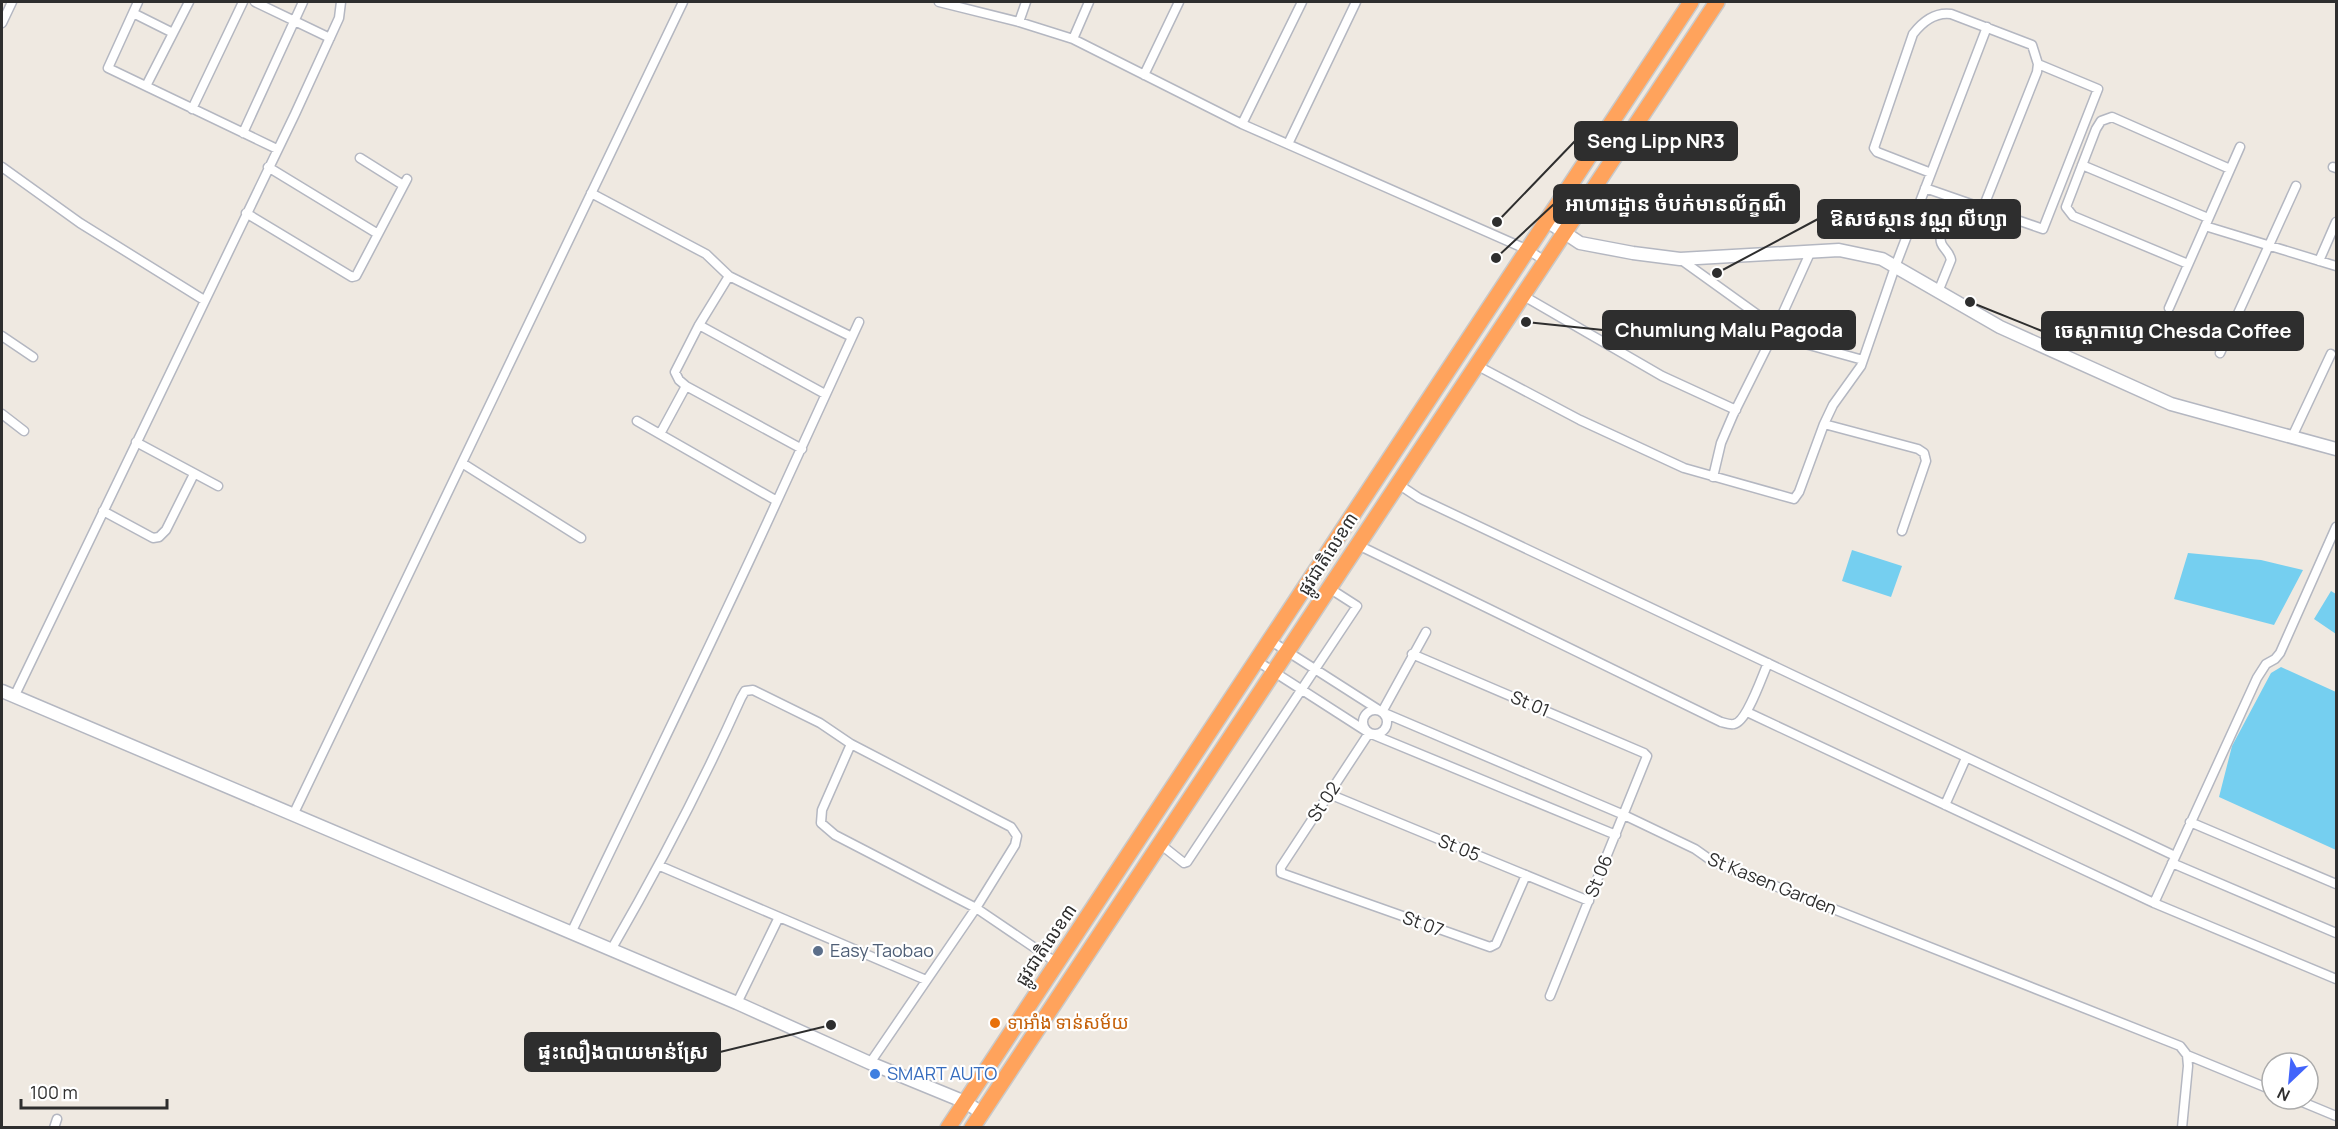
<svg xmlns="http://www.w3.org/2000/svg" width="2338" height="1129" font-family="Manrope,'Noto Sans Khmer',sans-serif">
<rect width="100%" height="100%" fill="#efe9e1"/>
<!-- water -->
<path fill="#75cff0" d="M1852 550 1902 566 1891 597 1842 581Z
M2188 553 2261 560 2303 570 2274 625 2174 599Z
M2331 591 2336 594V634L2314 619Z
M2281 667 2336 692V850L2219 797 2232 746 2271 673Z"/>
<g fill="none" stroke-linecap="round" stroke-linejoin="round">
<!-- street casing -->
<g stroke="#b4b7c1" stroke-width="11">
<path id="street" d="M138 2 108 68 277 149
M255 2 330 38
M939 2 1019 22 1073 39 1242 124 1528 250 1545 261
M133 13 173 33
M1019 22 1026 2
M2 23 12 2
M1073 39 1089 2
M1144 75 1179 2
M146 86 189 2
M192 109 243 2
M1242 124 1302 2
M243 133 303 2
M1288 144 1356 2
M360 158 403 185
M2082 165 2208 218
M2 167 80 223 204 300
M268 167 378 234
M2333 167 2336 168
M1931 173 1877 152 1874 148 1913 34C1923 21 1935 12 1951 14L2032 45 2038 64 2037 72 1983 208
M1925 188 2043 229 2098 89 2038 64
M591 193 706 254 729 276 852 337
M246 213 352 277 356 276 407 179
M2205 226 2336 266
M1680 259 1776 328 1809 345 1863 360
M2319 261 2336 222
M2188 264 2073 216 2066 207 2096 129 2101 121 2112 117 2230 169
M729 276 699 325 675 372 679 380 686 386 802 449
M1938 292 1951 260C1949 248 1938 249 1941 233
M1522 295 1662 376 1736 410
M2169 308 2240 147
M699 325 825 394
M2 336 33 357
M2220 353 2296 186
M1476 365 1580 420 1684 468 1794 499 1799 492 1824 424 1833 405 1861 366 1895 267 1987 27
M2 414 24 431
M637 421 777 501 859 322
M1824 424 1918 449 1924 453 1926 461 1902 531
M660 434 686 386
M2292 437 2331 354
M136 442 218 486
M462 463 581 538
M1713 477 1721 443 1733 415 1772 337 1810 253
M1398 484 1419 498 2175 856
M103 511 153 538 159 537 166 530 194 474
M1358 545 1721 722C1725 723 1730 725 1734 724 1747 722 1762 676 1768 663
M1271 641 1382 712 1624 815 1695 849 1712 861 2180 1046 2187 1055 2188 1066 2182 1128
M1412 654 1644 753 1647 756 1550 996
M1257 661 1369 733 1616 835
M14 697 295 114 339 18 341 2
M1363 722a12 12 0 1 1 24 0a12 12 0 1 1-24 0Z
M1382 712 1426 632
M1747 712 2154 903 2336 979
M1369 733 1281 867V873L1490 947 1496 944 1526 875
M851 744 822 810 821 823 835 835 976 908 1057 963
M1329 794 1589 901
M1945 805 1966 758
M293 815 683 2
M2190 822 2336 884
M1160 844 1184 863 1187 862 1357 606 1329 588
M2172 863 2336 933
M660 866 926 980
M2154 903 2257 678 2266 664 2275 659 2280 653 2336 527
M571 933C640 789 711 646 777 501
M611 950C659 867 702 785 741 698L745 691 753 690 820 723 851 744 1011 827 1017 836 1015 845 976 908 870 1063
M737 1003 779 917
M2187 1055 2272 1090
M2295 1099 2336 1116
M54 1128 57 1119"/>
</g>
<!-- secondary casing -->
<g stroke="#b4b7c1" stroke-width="15">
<path id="secondary" d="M1547 221 1580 243 1633 253 1680 259 1839 250 1882 259 2000 327 2171 404 2336 449
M2 691 737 1003 870 1063 965 1102 982 1113"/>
</g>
<!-- highway casing -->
<g stroke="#c9c9c9" stroke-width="18">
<path id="highway" d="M948 1128 1691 2
M972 1128 1717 2"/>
</g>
<!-- street -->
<use href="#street" stroke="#fff" stroke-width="8"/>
<!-- secondary -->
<use href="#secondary" stroke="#fff" stroke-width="12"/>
<!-- highway -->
<use href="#highway" stroke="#ffa35c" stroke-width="15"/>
</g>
<!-- markers -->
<circle fill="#5c6f8a" stroke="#fff" stroke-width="2" cx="818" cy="951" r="6"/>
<circle fill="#e8710a" stroke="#fff" stroke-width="2" cx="995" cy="1023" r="6"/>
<circle fill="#3f7fe0" stroke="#fff" stroke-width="2" cx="875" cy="1074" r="6"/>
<g text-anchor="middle" stroke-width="4.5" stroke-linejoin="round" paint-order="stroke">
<!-- street labels -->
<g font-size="18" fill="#2e2e2e" stroke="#fff">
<text transform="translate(1328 554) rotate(-57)" y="6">ផ្លូវជាតិលេខ៣</text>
<text transform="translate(1530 704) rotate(23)" y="6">St 01</text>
<text transform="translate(1324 802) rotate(-57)" y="6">St 02</text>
<text transform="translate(1459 848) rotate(22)" y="6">St 05</text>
<text transform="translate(1599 876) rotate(-68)" y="6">St 06</text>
<text transform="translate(1772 884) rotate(22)" y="6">St Kasen Garden</text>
<text transform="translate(1423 924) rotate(20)" y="6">St 07</text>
<text transform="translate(1046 945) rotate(-56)" y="6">ផ្លូវជាតិលេខ៣</text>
</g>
<!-- service labels -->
<g font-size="18" fill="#4e5e75" stroke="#fff" text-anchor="start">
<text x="830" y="957">Easy Taobao</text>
</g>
<!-- food labels -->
<g font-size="18" fill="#c56008" stroke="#fff" text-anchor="start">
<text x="1007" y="1029">ទាអាំង ទាន់សម័យ</text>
</g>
<!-- shop labels -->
<g font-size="18" fill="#366cbe" stroke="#fff" text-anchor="start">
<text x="887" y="1080">SMART AUTO</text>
</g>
</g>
<!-- callouts -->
<path fill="none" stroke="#2e2e2e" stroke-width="2" d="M1497 222L1575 141M1496 258L1554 204M1717 273L1818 219M1526 322L1603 330M1970 302L2042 331M831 1025L720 1052"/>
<g fill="#2e2e2e" stroke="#fff" stroke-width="2">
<circle cx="1497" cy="222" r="6"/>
<circle cx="1496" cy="258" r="6"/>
<circle cx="1717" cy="273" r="6"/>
<circle cx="1526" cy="322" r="6"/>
<circle cx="1970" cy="302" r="6"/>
<circle cx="831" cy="1025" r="6"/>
</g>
<g fill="#2e2e2e" stroke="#2e2e2e" stroke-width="2">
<rect x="1575" y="122" width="162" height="38" rx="6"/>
<rect x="1554" y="185" width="245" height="38" rx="6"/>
<rect x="1818" y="200" width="202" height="38" rx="6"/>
<rect x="1603" y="311" width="252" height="38" rx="6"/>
<rect x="2042" y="312" width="261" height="38" rx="6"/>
<rect x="525" y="1033" width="195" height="38" rx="6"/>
</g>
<g font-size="20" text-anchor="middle" font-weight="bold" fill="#fff">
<text x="1656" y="148">Seng Lipp NR3</text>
<text x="1676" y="211">អាហារដ្ឋាន ចំបក់មានល័ក្ខណ៏</text>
<text x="1919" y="226">ឱសថស្ថាន វណ្ណ លីហ្សា</text>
<text x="1729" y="337">Chumlung Malu Pagoda</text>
<text x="2173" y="338">ចេស្ដាកាហ្វេ Chesda Coffee</text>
<text x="623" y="1059">ផ្ទះលឿងបាយមាន់ស្រែ</text>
</g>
<!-- border -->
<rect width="2338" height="1129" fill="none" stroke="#2e2e2e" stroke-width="6"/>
<!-- north arrow -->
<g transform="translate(2290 1081) rotate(206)"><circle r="28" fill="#ffffff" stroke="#ababab" stroke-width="1.5"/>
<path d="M0-4.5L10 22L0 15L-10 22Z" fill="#4264fb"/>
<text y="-9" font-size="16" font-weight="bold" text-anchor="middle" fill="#2e2e2e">N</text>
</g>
<!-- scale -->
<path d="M21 1099v9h146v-9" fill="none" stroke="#2e2e2e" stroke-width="3"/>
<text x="30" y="1099" font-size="18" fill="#2e2e2e" stroke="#ffffff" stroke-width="4.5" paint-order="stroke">100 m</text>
</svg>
